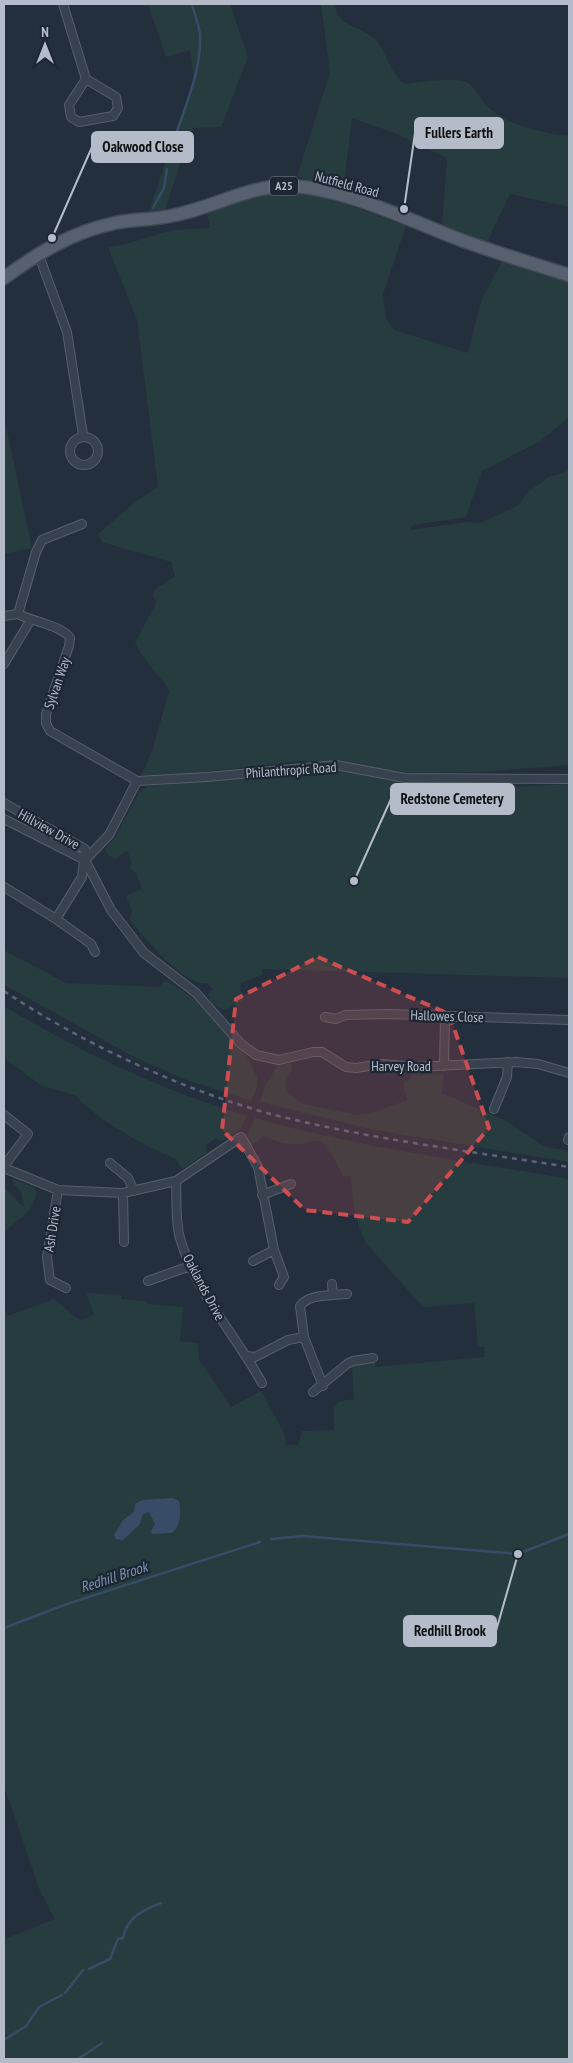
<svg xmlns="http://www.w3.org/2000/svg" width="573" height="2063" font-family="'PT Sans Narrow',sans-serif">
<rect width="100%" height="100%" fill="#242f3e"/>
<!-- green -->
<path fill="#263c3f" d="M148 4H230L248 57 221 127 192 128 165 210 149 211 194 79 190 50 166 57Z
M321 4H335C336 28 362 25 376 40 388 53 390 76 406 84 421 82 456 76 468 83 475 87 481 100 487 106 506 125 544 134 569 136V207L510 194 487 242 442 225 447 158 392 132 352 118 343 191 297 176 330 73Z
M278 191C323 192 364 211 406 226L383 294 386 319 395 330 468 353 481 301 502 261 569 282V417L539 442 482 471 466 517 413 525 409 530 468 522 481 523 517 506 529 491 549 477 563 473 569 468V765L480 772 411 773 336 762 299 761 150 778 141 775 152 752 169 691C159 673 143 661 135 642L157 602 152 595 157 588 175 576 171 562 102 542 98 534 134 503 158 487 137 320 108 247 122 245 173 230 210 228 207 214 246 198Z
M4 417 32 548 4 554Z
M323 769 345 771 401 782 479 785 491 788 569 784V978L262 969V975L241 983 240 989 244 995 243 1001 225 1010C216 1007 210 1003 208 993L214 990 207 983C185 988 143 935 129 919L132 911 126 896 142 889 136 873 129 868 132 865 127 850 116 859 108 855 105 849 116 836 140 791 148 786Z
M4 950 66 983 160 987 164 980 183 991 196 1001 248 1058 257 1077V1087L251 1101 187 1080 136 1058 8 987 4 984Z
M4 1006C80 1052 162 1090 247 1116L240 1130 221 1141 216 1138 206 1145V1153L183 1169 175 1159 141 1143 102 1119 74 1095 42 1086 4 1058Z
M279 1063H291L292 1072 285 1082 287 1091 303 1104 357 1115 372 1113 407 1100 403 1083 411 1079 410 1075 444 1074 442 1093 507 1121 545 1147 569 1151V1162L374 1130 260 1102 264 1087Z
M255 1118C358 1147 464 1161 569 1179V2059H4V1939L55 1919 40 1891 5 1789 4 1777V1307L7 1316 54 1299 80 1321 94 1314 86 1293 121 1295V1299L147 1301V1304L183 1307 180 1341 198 1343 199 1360 231 1407 261 1391 284 1433 286 1445H298L302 1431 334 1430V1406L340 1401 354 1399 352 1367 356 1364 375 1363V1367L485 1357 484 1347H478L474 1303 423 1307 366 1243C355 1221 352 1200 351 1176L343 1177 334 1158 322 1142C313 1140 310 1143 302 1144 290 1146 274 1141 263 1136L252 1146 245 1140Z
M13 1179 34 1187 37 1193 30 1210 4 1232V1187L23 1207 24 1206 21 1192 13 1183Z"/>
<!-- water -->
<path fill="#394c67" d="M173 1498 179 1501C181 1511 181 1526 172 1533L152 1534 151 1531 155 1524 149 1512 143 1514 140 1524 123 1540 116 1539 114 1535 123 1520 134 1512 135 1504 142 1500Z"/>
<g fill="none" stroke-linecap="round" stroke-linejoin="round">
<!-- stream -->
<path stroke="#394c67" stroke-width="2.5" d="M172 146C183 111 202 72 200 34 199 24 194 13 192 4
M153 208 164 188 167 169
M271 1539 303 1536 518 1554 569 1534
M4 1628 67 1604 260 1542
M89 1969 110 1959 118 1939 123 1938C127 1917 143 1910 161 1903
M65 1993 83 1970
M4 2040 26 2026 39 2007 62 1995
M78 2059 102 2043"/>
<!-- street casing -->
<g stroke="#565f6c" stroke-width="10">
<path id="street" d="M63 4 86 79 116 97 118 108 113 116 79 122 71 117 69 105 86 79
M38 253 67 332 83 435
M70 451a14 14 0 1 1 28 0a14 14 0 1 1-28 0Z
M18 614C31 621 63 626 70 638L69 646 46 714V723L50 731 137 781
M4 616 18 614 36 552 42 540 82 524
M4 664 30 621
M4 803 85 849 82 877 56 919 91 944 95 952
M4 819 85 860 111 910 144 953 196 993 241 1044 256 1055 279 1060 313 1052H322L346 1067 356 1068 382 1064 416 1067 516 1062 538 1064 569 1073
M85 860 109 835 137 781 207 777 336 765 405 778 569 779
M4 887 56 919
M325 1017 336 1019 345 1015 387 1014 569 1020
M444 1066 445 1016
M494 1109 507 1077 508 1062
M4 1115 28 1134 4 1166
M568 1140 569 1137
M110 1163 128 1178 134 1191
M4 1168 58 1190 123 1193 176 1181 241 1137 258 1167 274 1250 284 1277 279 1285
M176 1181C177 1199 175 1220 180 1238 195 1292 236 1335 262 1383
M58 1190 47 1257 50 1280 66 1288
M123 1193 124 1242
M262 1195 291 1184
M253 1261 274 1250
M148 1281 190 1266
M333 1295 347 1294
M304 1337 300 1306C308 1296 320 1296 333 1295L332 1284
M247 1356 255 1357 288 1340 304 1337 323 1386
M313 1392 347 1364 353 1361 373 1358"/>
</g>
<!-- primary casing -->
<g stroke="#414a57" stroke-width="15">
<path id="primary" d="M4 278C38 253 72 232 115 223 134 219 155 220 175 215 211 208 247 187 284 186 338 185 411 221 461 240 497 253 533 264 569 275"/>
</g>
<!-- street -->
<use href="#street" stroke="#38414e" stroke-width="8"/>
<!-- primary -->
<use href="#primary" stroke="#56606e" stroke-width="12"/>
<!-- rail -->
<path stroke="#5a6575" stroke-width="2.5" stroke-dasharray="5 5" stroke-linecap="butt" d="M4 991C80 1042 182 1090 271 1114 368 1139 470 1151 569 1167"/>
</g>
<!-- marked area -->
<path fill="#ce4d50" fill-opacity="0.2" stroke="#ce4d50" stroke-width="4" stroke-dasharray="10 6" stroke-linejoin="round" d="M318 957 449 1014 489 1128 408 1222 305 1210 222 1130 236 999Z"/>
<g text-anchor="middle" stroke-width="4.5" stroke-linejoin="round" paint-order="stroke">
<!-- shield labels -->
<rect fill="#1d2633" stroke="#878f9c" stroke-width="1" x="270" y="176.5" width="28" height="19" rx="4"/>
<g font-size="12" font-weight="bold" fill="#b4bcc9">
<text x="284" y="190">A25</text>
</g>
<!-- street labels -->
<g font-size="14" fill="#b4bcc9" stroke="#1d2633">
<text transform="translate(347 184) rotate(15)" y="5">Nutfield Road</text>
<text transform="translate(57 683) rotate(-71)" y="5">Sylvan Way</text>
<text transform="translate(291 770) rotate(-4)" y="5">Philanthropic Road</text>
<text transform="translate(49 829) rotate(29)" y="5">Hillview Drive</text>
<text transform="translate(447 1016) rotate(2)" y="5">Hallowes Close</text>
<text x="401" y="1071">Harvey Road</text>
<text transform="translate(52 1229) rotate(-81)" y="5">Ash Drive</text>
<text transform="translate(204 1287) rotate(62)" y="5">Oaklands Drive</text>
</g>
<!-- water labels -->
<g font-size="15" font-style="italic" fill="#7c92b1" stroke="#1d2633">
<text transform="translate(114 1577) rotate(-18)" y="5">Redhill Brook</text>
</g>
</g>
<!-- callouts -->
<path fill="none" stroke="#b4bcc9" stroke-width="2" d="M404 209L415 133M52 238L92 147M354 881L391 799M518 1554L496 1631"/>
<g fill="#b4bcc9" stroke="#1d2633" stroke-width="2">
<circle cx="404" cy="209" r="5"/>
<circle cx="52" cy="238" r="5"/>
<circle cx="354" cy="881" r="5"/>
<circle cx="518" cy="1554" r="5"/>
</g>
<g fill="#b4bcc9" stroke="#b4bcc9" stroke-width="2">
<rect x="415" y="118" width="88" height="30" rx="5"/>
<rect x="92" y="132" width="101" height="30" rx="5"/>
<rect x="391" y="784" width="123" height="30" rx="5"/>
<rect x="404" y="1616" width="92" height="30" rx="5"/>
</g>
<g font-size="15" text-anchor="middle" font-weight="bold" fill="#111">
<text x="459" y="138">Fullers Earth</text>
<text x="143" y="152">Oakwood Close</text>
<text x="452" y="804">Redstone Cemetery</text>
<text x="450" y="1636">Redhill Brook</text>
</g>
<!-- border -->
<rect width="573" height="2063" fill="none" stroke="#b4bcc9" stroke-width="10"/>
<!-- north arrow -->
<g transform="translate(45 45)" stroke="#1d2633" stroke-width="4" paint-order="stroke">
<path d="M0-4L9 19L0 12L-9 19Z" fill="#b4bcc9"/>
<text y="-8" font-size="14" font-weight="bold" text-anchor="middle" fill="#b4bcc9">N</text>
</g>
</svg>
